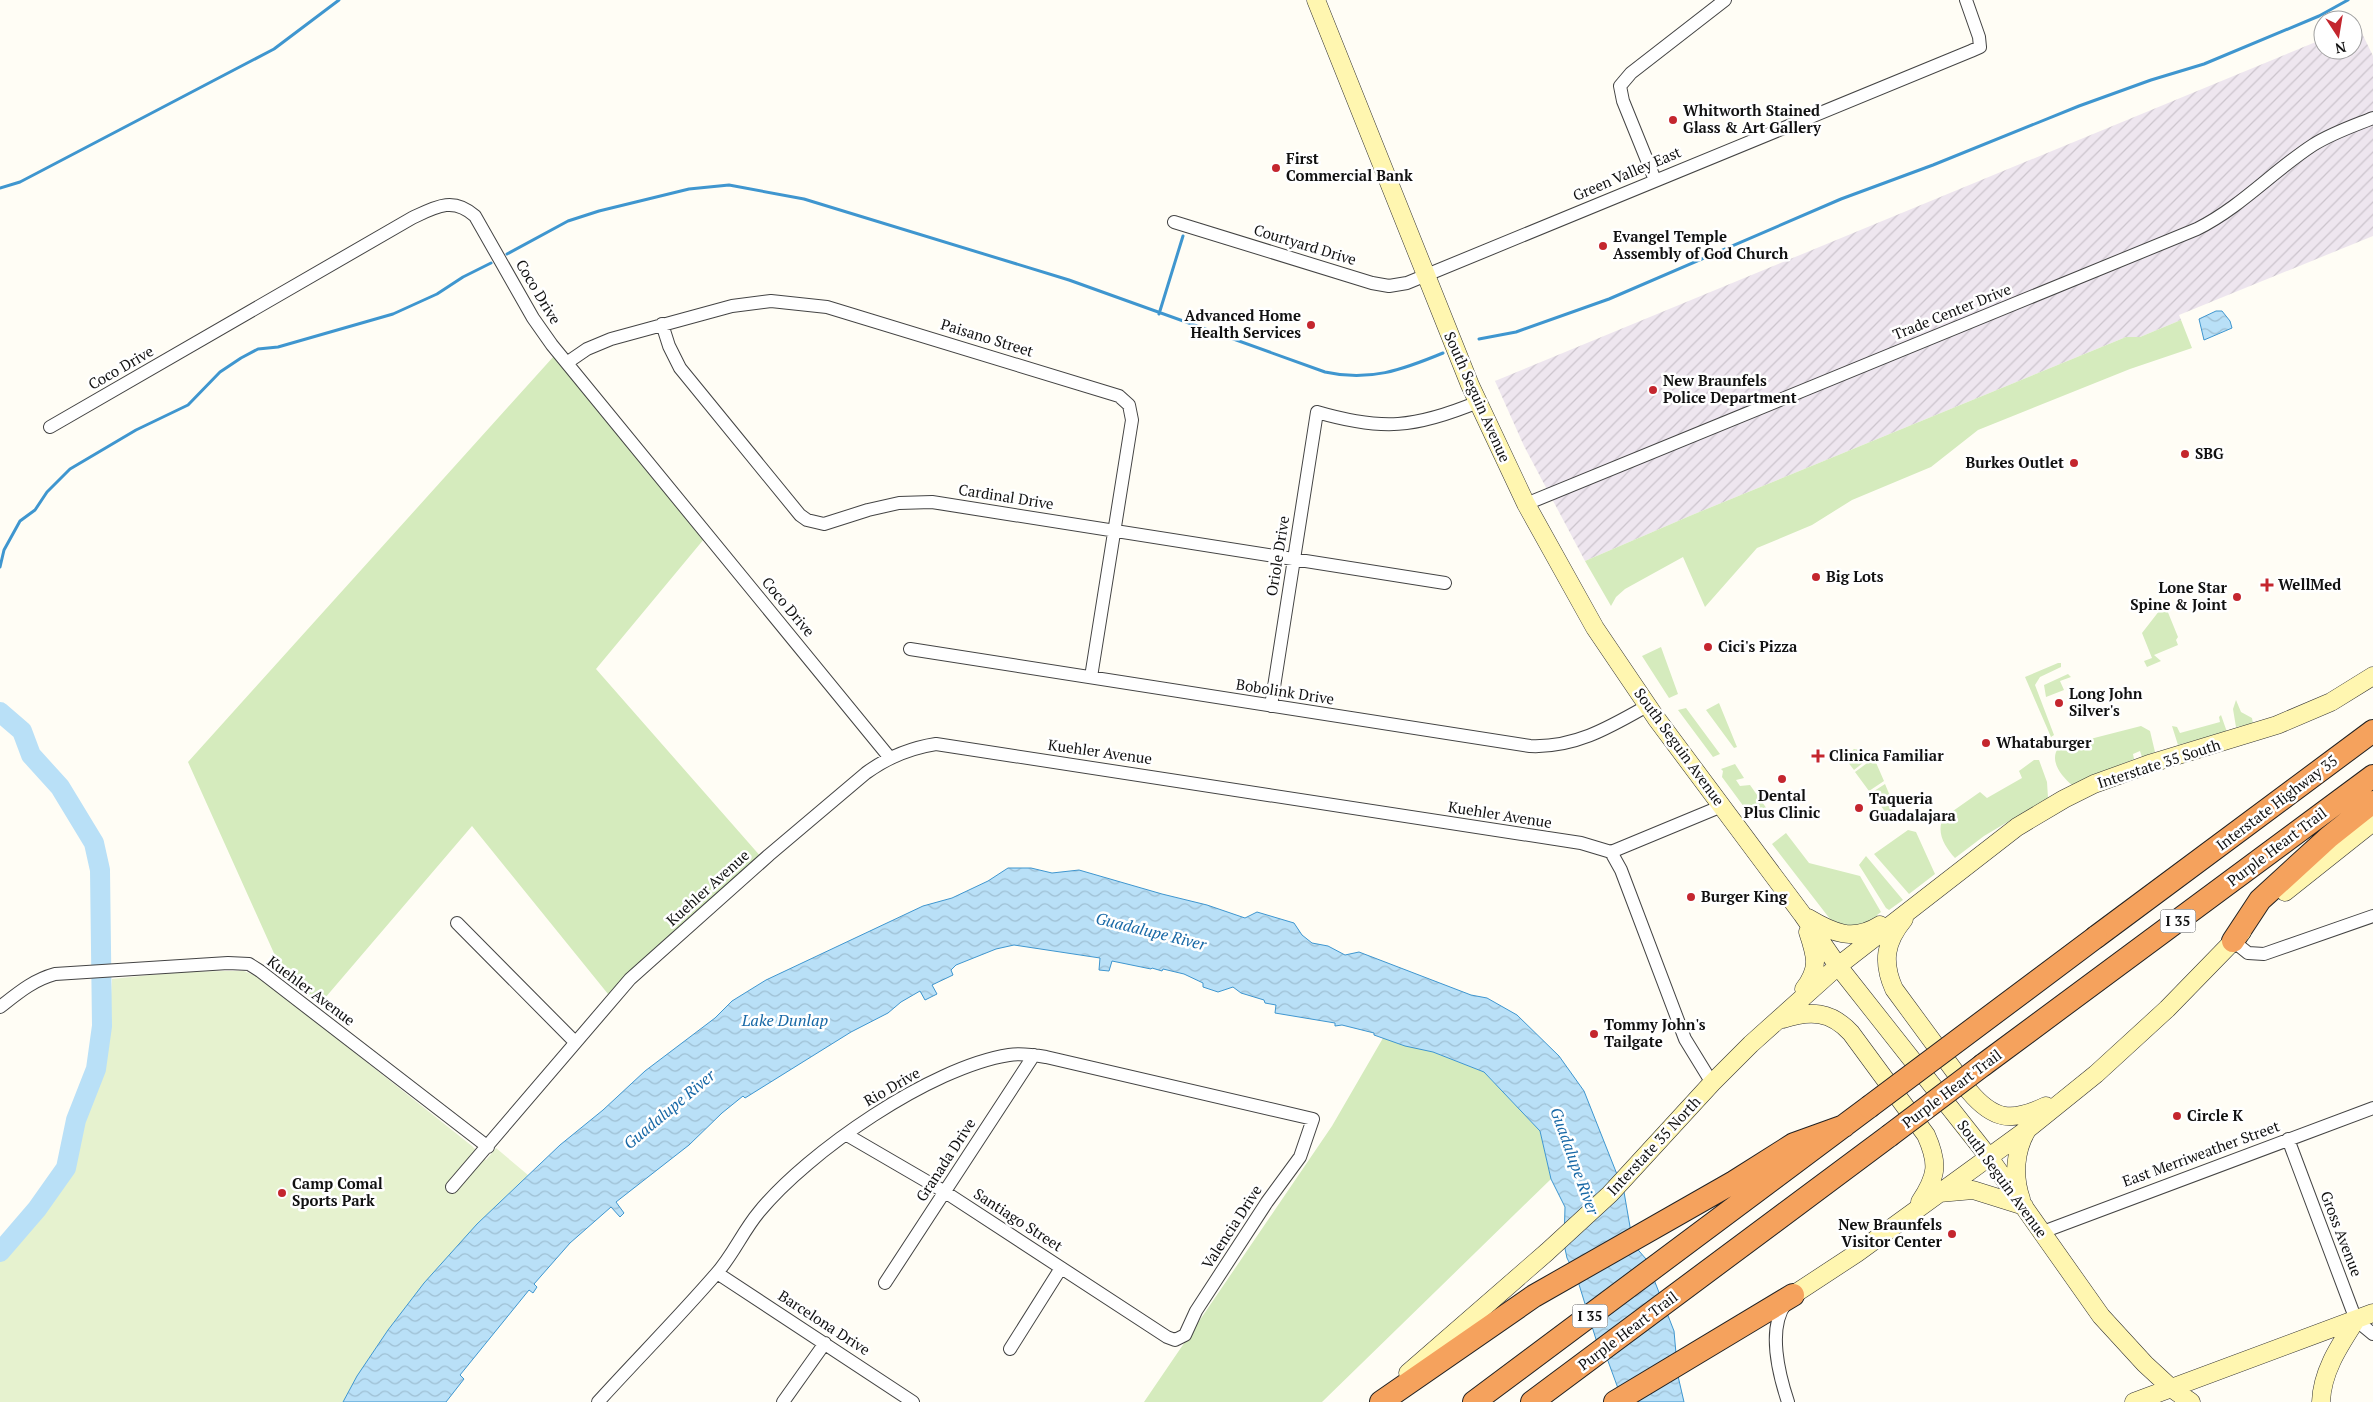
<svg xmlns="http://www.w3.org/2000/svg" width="2373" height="1402" font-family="'PT Serif',serif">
<defs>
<pattern id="industrial-furrows" width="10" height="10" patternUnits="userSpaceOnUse" patternTransform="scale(1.25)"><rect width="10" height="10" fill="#eee6ef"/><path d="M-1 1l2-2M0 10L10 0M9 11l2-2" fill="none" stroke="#cbc4cc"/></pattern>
<pattern id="water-waves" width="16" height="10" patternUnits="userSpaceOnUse" patternTransform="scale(1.25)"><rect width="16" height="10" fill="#b9e0f7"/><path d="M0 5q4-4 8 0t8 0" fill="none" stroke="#9ebfd3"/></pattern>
</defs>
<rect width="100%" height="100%" fill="#fffdf5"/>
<!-- industrial -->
<path fill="url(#industrial-furrows)" d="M2358 25 2373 56V236L2179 315 2181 320 2140 337H2126L1692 515 1585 561 1524 446 1495 381 2323 39V50H2353V27Z"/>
<!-- grass -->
<path fill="#d5ebbd" d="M2181 320 2192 348 2130 369 1978 430 1931 467 1852 500 1812 525 1757 548 1705 607 1683 557 1625 589 1616 597 1611 606 1585 561 1692 515 2126 337H2140Z
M554 356 704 539 596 669 762 858 635 967 608 994 472 826 319 1005 286 980 188 762Z
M2163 606 2164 611 2167 610 2178 637 2176 640 2178 645 2154 655 2161 661 2147 667 2144 661 2152 658 2142 633Z
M1661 647 1678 694 1669 698 1642 656Z
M2058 663H2061V667L2040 677 2035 685 2054 735 2051 737 2025 677Z
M2068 674 2071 677 2060 681 2064 690 2046 697 2044 685Z
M2236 700 2241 712 2252 718 2253 724 2236 727 2233 709Z
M1719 703 1737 747 1734 748 1706 710Z
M1686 708 1720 754 1713 757 1678 710Z
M2221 715 2227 732 2178 745 2172 726 2177 727 2180 733 2220 722 2219 717Z
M2141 726 2150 731 2155 752 2142 757 2140 751 2133 754 2134 759 2072 785C2062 777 2048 760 2059 747Z
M1854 749 1872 752 1873 755 1854 770 1844 757Z
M1874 758 1884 781 1869 791 1855 772Z
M2034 760H2039L2047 782 2048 798 1984 836 1955 858C1945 847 1936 833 1943 818L1980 792 1987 798 2022 778 2019 771Z
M1735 764 1744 778 1736 780 1740 786 1750 785 1767 809 1758 816 1750 815 1722 777 1723 771 1721 769Z
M1885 784 1895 808 1887 814 1871 793Z
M1908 830 1916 832 1935 874 1909 894 1874 854Z
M1786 833 1809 863 1860 876 1881 912 1877 915 1879 918C1863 929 1847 929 1830 919L1772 844Z
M1866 856 1903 900 1889 910 1886 908 1859 865Z
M1383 1038 1433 1052 1484 1072 1540 1131 1551 1179 1322 1402H1144L1332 1126Z"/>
<!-- pitch -->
<path fill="#e6f2cf" d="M224 971H244L261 978 472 1146 486 1160 496 1148 528 1175C457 1242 390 1315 343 1402H0V1259L44 1211 74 1162 82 1121 101 1071 108 1043 112 979 179 972Z"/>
<!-- water -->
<path fill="url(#water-waves)" stroke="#3f96cf" d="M2216 311H2222L2230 321 2232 328 2204 340 2199 319Z
M1008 868H1031L1052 873 1079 870 1162 894 1207 905 1245 918 1257 912 1294 923 1302 935 1312 943 1328 946 1345 955 1359 952 1471 995 1487 998 1517 1015 1559 1056 1584 1091 1624 1192 1633 1244 1646 1259 1674 1331 1678 1376 1684 1402H1623L1608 1361 1599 1349 1577 1278 1567 1258 1564 1244 1565 1207 1551 1179 1540 1131 1484 1072 1433 1052 1405 1046 1374 1035V1033L1342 1025 1335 1026V1023L1275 1013 1276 1005 1265 1003 1264 1000 1241 993 1233 987 1218 992 1203 987V983L1184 974 1163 969 1162 971 1152 968 1151 969 1112 961 1109 971 1099 970 1100 958 1014 945 996 949 956 965 951 970 953 975 932 985 937 994 925 1000 920 991 901 1002 888 1013 851 1032 745 1098 743 1096 722 1113 689 1145 616 1202 624 1213 620 1217 611 1207 570 1243 534 1284 537 1287 533 1293 529 1290 460 1375 464 1379 446 1402H343L357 1376 388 1330 424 1283 477 1224 560 1145 603 1110 645 1071 715 1018 732 1001 766 980 923 906 952 898 988 881Z"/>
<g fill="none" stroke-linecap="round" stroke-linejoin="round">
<!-- stream -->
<path stroke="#3f96cf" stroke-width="3" d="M0 188 20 182 274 49 339 0
M507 254 568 221 599 211 689 189 729 185 804 199 1069 280 1325 372C1369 382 1402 370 1443 353
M1159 314 1183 236
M1479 339 1516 332 1609 299 1841 199 1933 165 2079 106 2151 80 2204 64 2319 16 2348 0
M0 567 4 550 20 521 35 510 47 492 70 469 136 430 188 405 220 372 241 358 258 349 278 347 393 314 437 294 463 277 491 263"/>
<!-- river -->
<path stroke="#b9e0f7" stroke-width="20" d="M0 712 22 731 31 755 60 787 94 843 100 870 102 1026 96 1069 76 1120 66 1168 37 1209 0 1252"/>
<!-- minor casing -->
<g stroke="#444" stroke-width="14">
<path id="minor" d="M1655 180 1623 101 1620 86 1631 73 1725 0
M1174 222 1372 283 1389 286 1407 283 1971 51 1980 47 1979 37 1966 0
M662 324 669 346 680 368 800 515 807 520 824 524 868 510 899 503 932 502 1445 583
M568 362 587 349 611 339 732 306 771 301 827 307 1119 396 1129 405 1132 420 1091 677
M50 427 412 218C435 207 453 196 475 216L533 318 552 345 890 758
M1526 504 2197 229C2241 207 2273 171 2313 145 2332 133 2353 126 2373 118
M910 649 1530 746C1575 748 1610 727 1647 706
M1271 706 1317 412C1382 431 1415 428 1478 402
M1611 852 1722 806
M457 923 575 1042
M2233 941 2248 953 2264 954 2373 916
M0 1007C18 993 33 980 55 974L228 963 249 964 260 971 488 1147
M2288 1139 2356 1320 2373 1334
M452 1187 630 979 769 855 866 773C888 757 910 748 936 744L1581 843 1611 852 1621 870 1685 1039 1712 1083
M2040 1233 2373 1108
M717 1273 913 1402
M885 1283 1034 1055
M1786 1303C1767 1328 1779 1375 1788 1402
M1010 1349 1061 1268
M598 1402C637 1359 678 1318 716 1274 733 1255 743 1231 759 1212 808 1152 931 1067 1009 1055 1021 1053 1034 1055 1046 1057L1313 1119 1300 1157 1267 1202 1196 1311 1185 1335 1175 1340 1167 1337 945 1192 847 1135
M783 1402 825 1343"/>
</g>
<!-- secondary casing -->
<g stroke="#333" stroke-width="19">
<path id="secondary" d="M1316 0 1470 385 1526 504 1595 628 1656 718 1802 914 1838 966 1988 1156 2101 1316 2145 1364 2171 1388 2191 1402
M2285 892 2373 822
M1808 918C1833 933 1853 942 1880 925
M1904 919C1885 942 1882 962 1894 989L1969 1091C1994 1121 2012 1122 2046 1106
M1804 989C1820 968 1816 956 1808 932
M1783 1019C1810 1010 1831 1011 1851 1033L1926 1135C1939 1164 1937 1176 1920 1202
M1939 1193 1973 1190 2024 1206
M2021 1199C2013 1176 2015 1150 2027 1130
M1793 1295 1857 1253 2029 1128 2096 1074 2167 1009 2242 932
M1408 1373 1547 1252 1610 1194 1712 1083 1751 1044 1838 966 2017 827 2064 799 2094 784 2152 763 2277 725 2331 702 2373 676
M2134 1402 2373 1313
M2321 1402C2322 1371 2340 1345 2356 1320"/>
</g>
<!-- motorway casing -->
<g stroke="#222" stroke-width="24">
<path id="motorway" d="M2096 937 2373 731
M2233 941 2260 900 2329 837 2373 802
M1983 1065 2373 776
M1381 1402 1534 1296 1734 1182 1794 1144 1844 1126
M1474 1402 1869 1107
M1532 1402 1889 1136
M1615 1402 1793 1295"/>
</g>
<!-- minor -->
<use href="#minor" stroke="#fff" stroke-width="12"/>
<!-- secondary -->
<use href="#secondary" stroke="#fff6b0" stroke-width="18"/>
<!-- motorway -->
<use href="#motorway" stroke="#f5a25d" stroke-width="22"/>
<!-- motorway-bridge casing -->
<g stroke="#222" stroke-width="24" stroke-linecap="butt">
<path id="motorway-bridge" d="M1869 1107 2096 937
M1889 1136 1983 1065"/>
</g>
<!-- motorway-bridge -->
<use href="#motorway-bridge" stroke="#f5a25d" stroke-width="22"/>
</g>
<!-- markers -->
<g fill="#c4262e" stroke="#fff" stroke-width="2">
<circle cx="1673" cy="120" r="5"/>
<circle cx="1276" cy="168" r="5"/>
<circle cx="1603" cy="246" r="5"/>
<circle cx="1311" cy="325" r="5"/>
<circle cx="1653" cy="390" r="5"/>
<circle cx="2185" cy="454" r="5"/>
<circle cx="2074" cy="463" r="5"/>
<circle cx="1816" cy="577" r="5"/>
<path d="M2264.5 577.5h5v5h5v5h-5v5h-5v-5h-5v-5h5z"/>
<circle cx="2237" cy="597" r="5"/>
<circle cx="1708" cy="647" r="5"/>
<circle cx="2059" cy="703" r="5"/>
<circle cx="1986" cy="743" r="5"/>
<path d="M1815.5 748.5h5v5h5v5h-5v5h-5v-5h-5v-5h5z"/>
<circle cx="1782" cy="779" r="5"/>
<circle cx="1859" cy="808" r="5"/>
<circle cx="1691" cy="897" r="5"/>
<circle cx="1594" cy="1034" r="5"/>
<circle cx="2177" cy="1116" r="5"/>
<circle cx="282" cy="1193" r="5"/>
<circle cx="1952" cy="1234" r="5"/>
</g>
<g text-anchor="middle" stroke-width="5" stroke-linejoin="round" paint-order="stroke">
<!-- shield labels -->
<g fill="#fff" stroke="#585858" stroke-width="1">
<rect x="2160.5" y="909.5" width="35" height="23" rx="4"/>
<rect x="1572.5" y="1304.5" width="35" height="23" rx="4"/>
</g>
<g font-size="14" font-weight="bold" fill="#111">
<text x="2178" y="926">I 35</text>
<text x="1590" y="1321">I 35</text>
</g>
<!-- poi labels -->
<g font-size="15" font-weight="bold" fill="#111" stroke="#fff" text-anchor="start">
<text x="1683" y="116">Whitworth Stained<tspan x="1683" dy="17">Glass &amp; Art Gallery</tspan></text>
<text x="1286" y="164">First<tspan x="1286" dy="17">Commercial Bank</tspan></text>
<text x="1613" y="242">Evangel Temple<tspan x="1613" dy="17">Assembly of God Church</tspan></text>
<text x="1301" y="321" text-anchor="end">Advanced Home<tspan x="1301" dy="17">Health Services</tspan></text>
<text x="1663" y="386">New Braunfels<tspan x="1663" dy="17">Police Department</tspan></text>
<text x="2195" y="459">SBG</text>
<text x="2064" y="468" text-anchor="end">Burkes Outlet</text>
<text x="1826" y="582">Big Lots</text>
<text x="2278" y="590">WellMed</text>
<text x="2227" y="593" text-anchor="end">Lone Star<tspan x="2227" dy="17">Spine &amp; Joint</tspan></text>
<text x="1718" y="652">Cici's Pizza</text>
<text x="2069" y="699">Long John<tspan x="2069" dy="17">Silver's</tspan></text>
<text x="1996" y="748">Whataburger</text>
<text x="1829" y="761">Clinica Familiar</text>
<text x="1782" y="801" text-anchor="middle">Dental<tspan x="1782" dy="17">Plus Clinic</tspan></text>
<text x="1869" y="804">Taqueria<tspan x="1869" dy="17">Guadalajara</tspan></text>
<text x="1701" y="902">Burger King</text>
<text x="1604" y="1030">Tommy John's<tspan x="1604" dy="17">Tailgate</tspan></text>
<text x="2187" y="1121">Circle K</text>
<text x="292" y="1189">Camp Comal<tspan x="292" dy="17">Sports Park</tspan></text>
<text x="1942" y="1230" text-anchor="end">New Braunfels<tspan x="1942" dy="17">Visitor Center</tspan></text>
</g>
<!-- street labels -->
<g font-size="15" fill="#111" stroke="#fff">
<text transform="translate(1627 174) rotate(-23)" y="5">Green Valley East</text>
<text transform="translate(1305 245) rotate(17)" y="5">Courtyard Drive</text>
<text transform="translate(538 292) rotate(59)" y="5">Coco Drive</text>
<text transform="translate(1952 312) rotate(-22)" y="5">Trade Center Drive</text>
<text transform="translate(987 338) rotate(17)" y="5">Paisano Street</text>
<text transform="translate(121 368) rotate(-30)" y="5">Coco Drive</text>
<text transform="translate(1477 397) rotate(66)" y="5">South Seguin Avenue</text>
<text transform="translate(1006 497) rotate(9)" y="5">Cardinal Drive</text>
<text transform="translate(1278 556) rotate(-81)" y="5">Oriole Drive</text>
<text transform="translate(788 607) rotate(50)" y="5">Coco Drive</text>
<text transform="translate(1285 692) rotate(9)" y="5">Bobolink Drive</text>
<text transform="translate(1679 747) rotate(54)" y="5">South Seguin Avenue</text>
<text transform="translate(1100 752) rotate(8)" y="5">Kuehler Avenue</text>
<text transform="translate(2159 764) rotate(-18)" y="5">Interstate 35 South</text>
<text transform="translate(2277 803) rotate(-37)" y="5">Interstate Highway 35</text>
<text transform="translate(1500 815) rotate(9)" y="5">Kuehler Avenue</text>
<text transform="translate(2277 847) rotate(-37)" y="5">Purple Heart Trail</text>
<text transform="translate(708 888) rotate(-42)" y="5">Kuehler Avenue</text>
<text transform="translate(311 991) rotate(37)" y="5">Kuehler Avenue</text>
<text transform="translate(892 1087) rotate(-30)" y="5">Rio Drive</text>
<text transform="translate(1952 1089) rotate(-37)" y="5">Purple Heart Trail</text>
<text transform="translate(1654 1146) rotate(-47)" y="5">Interstate 35 North</text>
<text transform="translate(2201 1154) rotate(-20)" y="5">East Merriweather Street</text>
<text transform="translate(946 1160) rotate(-57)" y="5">Granada Drive</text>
<text transform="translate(2002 1179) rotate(54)" y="5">South Seguin Avenue</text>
<text transform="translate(1018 1220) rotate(33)" y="5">Santiago Street</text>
<text transform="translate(1232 1227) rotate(-57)" y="5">Valencia Drive</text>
<text transform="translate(2341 1234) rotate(69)" y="5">Gross Avenue</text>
<text transform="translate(824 1323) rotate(33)" y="5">Barcelona Drive</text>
<text transform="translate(1628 1331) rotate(-37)" y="5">Purple Heart Trail</text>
</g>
<!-- water labels -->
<g font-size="16" font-style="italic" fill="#1768a6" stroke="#fff">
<text transform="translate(1151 931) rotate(14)" y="6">Guadalupe River</text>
<text x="785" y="1026">Lake Dunlap</text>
<text transform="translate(669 1109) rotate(-40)" y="6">Guadalupe River</text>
<text transform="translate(1575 1161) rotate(70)" y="6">Guadalupe River</text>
</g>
</g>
<!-- north arrow -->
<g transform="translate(2338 35) rotate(168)"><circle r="24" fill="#ffffff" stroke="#a0a0a0"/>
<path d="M0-4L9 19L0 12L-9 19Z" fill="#c4262e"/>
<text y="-8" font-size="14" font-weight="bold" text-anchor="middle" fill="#111111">N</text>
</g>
</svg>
